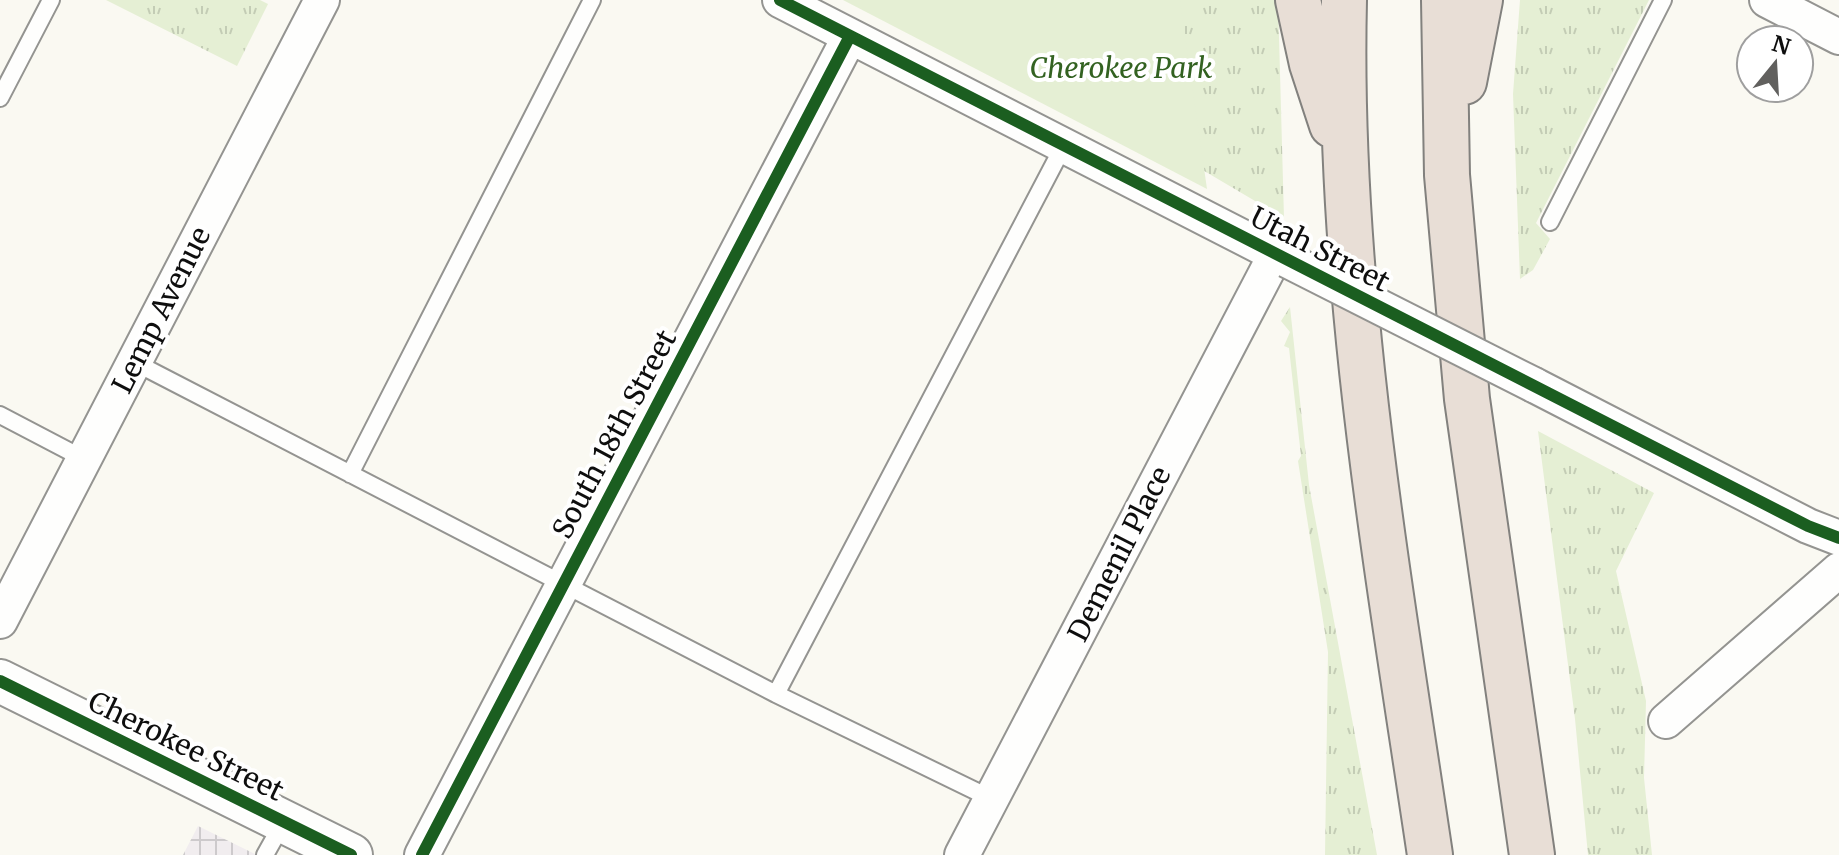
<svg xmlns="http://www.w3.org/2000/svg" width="1839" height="855" font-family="Merriweather,serif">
<defs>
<pattern id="industrial-grid" width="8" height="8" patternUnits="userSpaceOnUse" patternTransform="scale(2)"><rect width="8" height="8" fill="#f1edef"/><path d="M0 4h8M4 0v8" fill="none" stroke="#cdcacc"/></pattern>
<pattern id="grass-tufts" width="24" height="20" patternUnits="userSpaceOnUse" patternTransform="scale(2)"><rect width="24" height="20" fill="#e5efd4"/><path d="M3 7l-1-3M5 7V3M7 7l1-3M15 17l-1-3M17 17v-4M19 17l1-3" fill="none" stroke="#c3ccb5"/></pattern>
</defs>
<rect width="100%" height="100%" fill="#faf9f2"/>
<!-- industrial -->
<path fill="url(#industrial-grid)" d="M198 826 257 855H183Z"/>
<!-- grass -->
<path fill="url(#grass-tufts)" d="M106 0H260L268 4 237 66Z
M1119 0H1278L1284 218 1206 172 1038 87Z
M1520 0H1649L1536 223 1550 239 1533 270 1520 279 1513 94Z
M1290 307 1309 485 1377 855H1325L1328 652 1298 461 1301 456 1289 348 1284 346 1290 332 1281 321Z
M1538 431 1654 493 1616 571 1646 701 1644 778 1652 855H1588L1575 719Z"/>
<!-- park -->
<path fill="#e5efd4" d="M843 0H1180L1207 189Z"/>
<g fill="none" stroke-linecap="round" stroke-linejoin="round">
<!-- service casing -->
<g stroke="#949491" stroke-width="20">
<path id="service" d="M0 98 51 0
M1550 222 1663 0
M134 362 776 694 992 799
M0 415 84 459
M350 474 592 0
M776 694 1064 145
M265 855 284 821"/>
</g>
<!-- minor casing -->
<g stroke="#949491" stroke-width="38">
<path id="minor" d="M780 0 1287 260
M1767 0 1839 37
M1534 385 1808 526 1839 538
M0 621 322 0
M1666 721 1839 570
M422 855 850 36
M962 855 1276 254"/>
</g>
<!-- tertiary casing -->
<g stroke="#949491" stroke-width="46">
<path id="tertiary" d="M0 681 351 855"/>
</g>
<!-- motorway casing -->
<g stroke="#82817e" stroke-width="48">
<path id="motorway" d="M1298 0 1312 64 1332 125
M1344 0C1337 287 1388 572 1430 855
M1444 0 1447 175 1467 399 1532 855
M1464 82 1480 0"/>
</g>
<!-- service -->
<use href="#service" stroke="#fefefd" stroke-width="16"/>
<!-- minor -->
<use href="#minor" stroke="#fefefd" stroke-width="34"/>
<!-- tertiary -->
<use href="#tertiary" stroke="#fefefd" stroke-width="42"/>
<!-- motorway -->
<use href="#motorway" stroke="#e8ded6" stroke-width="44"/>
<!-- minor-bridge casing -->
<g stroke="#949491" stroke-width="38" stroke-linecap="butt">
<path id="minor-bridge" d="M1287 260 1534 385"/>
</g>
<!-- minor-bridge -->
<use href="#minor-bridge" stroke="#fefefd" stroke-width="34"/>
<!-- cycleway casing -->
<g stroke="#fff" stroke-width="17">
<path id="cycleway" d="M780 0 1808 526 1839 538
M0 681 351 855
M422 855 850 36"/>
</g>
<!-- cycleway -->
<use href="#cycleway" stroke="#1b5e20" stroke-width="12"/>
</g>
<g text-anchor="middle" stroke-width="8" stroke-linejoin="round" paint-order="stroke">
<!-- park labels -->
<g font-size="28" font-style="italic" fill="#336221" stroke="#fff">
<text x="1121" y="78">Cherokee Park</text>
</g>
<!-- street labels -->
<g font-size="28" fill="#0e0e0e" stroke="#fff">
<text transform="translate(1320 249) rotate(27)" y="10">Utah Street</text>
<text transform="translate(161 310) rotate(-63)" y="10">Lemp Avenue</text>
<text transform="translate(614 434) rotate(-62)" y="10">South 18th Street</text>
<text transform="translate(1119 554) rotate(-63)" y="10">Demenil Place</text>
<text transform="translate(186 746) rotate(26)" y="10">Cherokee Street</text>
</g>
</g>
<!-- north arrow -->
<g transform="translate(1775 64) rotate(18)"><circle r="38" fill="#ffffff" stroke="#9f9f9f" stroke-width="2"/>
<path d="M0-6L14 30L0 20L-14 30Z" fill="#61605e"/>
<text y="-12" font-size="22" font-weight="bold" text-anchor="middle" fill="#0e0e0e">N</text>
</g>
</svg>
